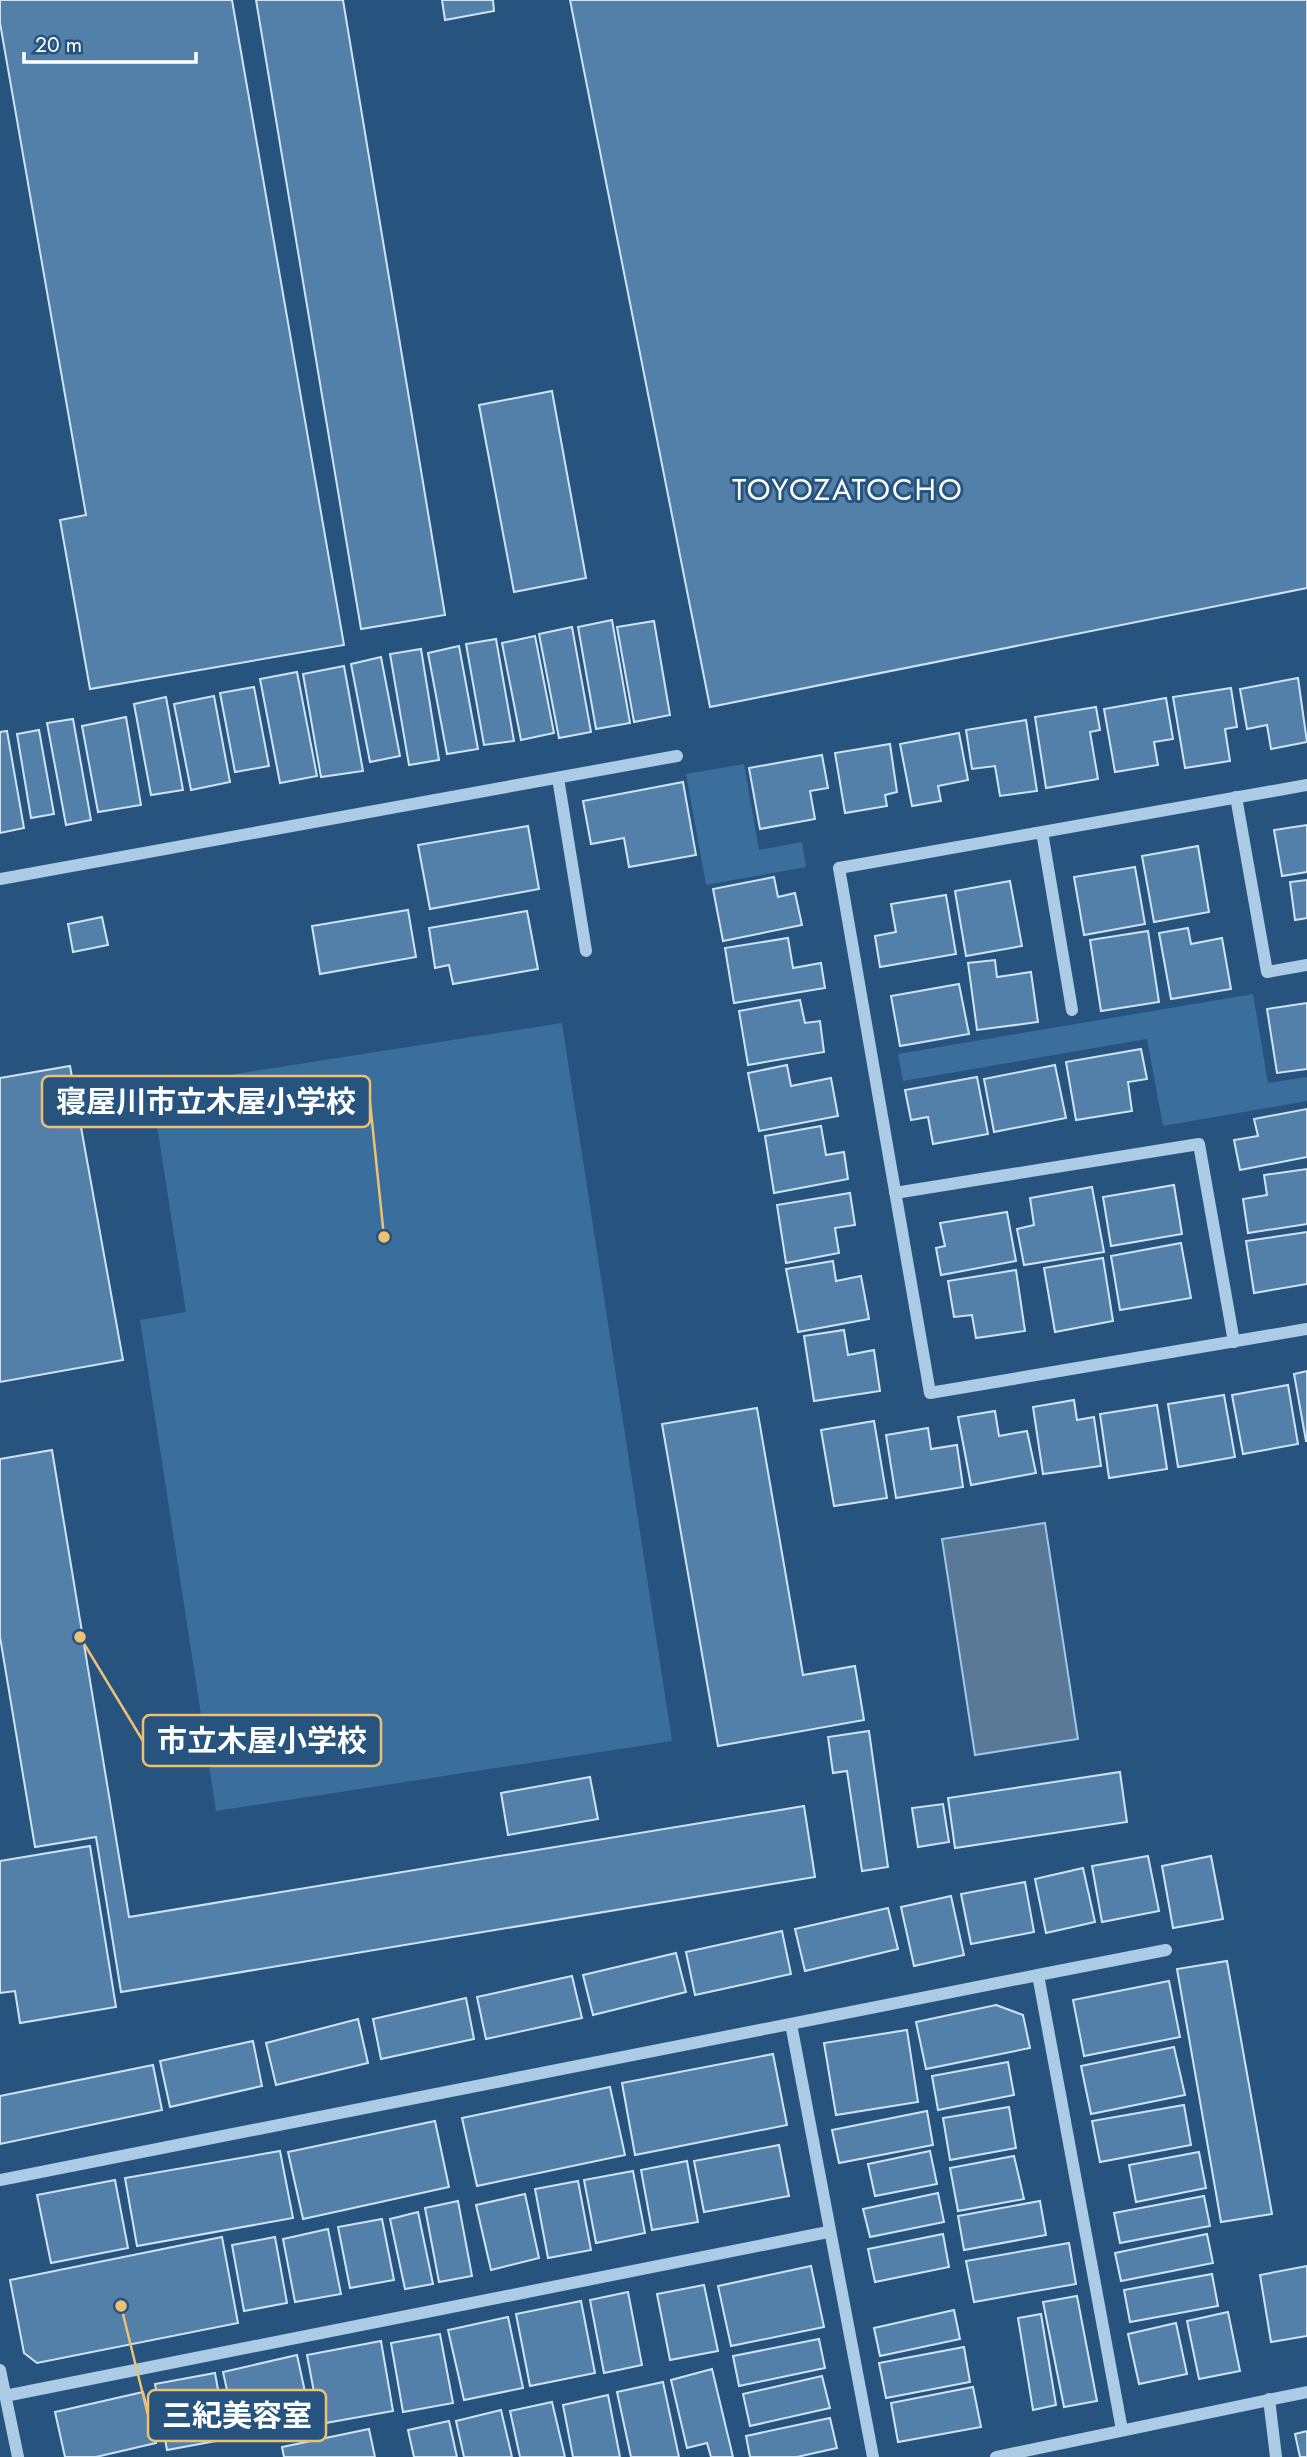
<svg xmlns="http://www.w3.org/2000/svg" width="1307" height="2457" font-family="Jost,'Noto Sans JP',sans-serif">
<rect width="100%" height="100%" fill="#26547e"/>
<!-- green -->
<path fill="#3a6e9c" d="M744 764 759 850 802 842 806 867 706 885 686 774Z
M1253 994 1268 1083 1307 1077V1101L1163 1126 1147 1039 903 1081 898 1054Z
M562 1023 672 1741 216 1811 140 1320 186 1312 151 1087Z"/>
<!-- water -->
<path fill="#597997" stroke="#a1c6e6" stroke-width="2" d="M1045 1523 1078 1739 975 1755 942 1539Z"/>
<!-- building -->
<path fill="#5380a9" stroke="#cfe3f4" stroke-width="2" d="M0 0H232L344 645 90 689 60 520 86 515 0 23Z
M256 0H343L445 615 361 629Z
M442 0H493L494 11 445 20Z
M570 0H1307V588L710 707Z
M552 391 586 578 514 592 479 405Z
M612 620 630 723 596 729 578 627Z
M654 621 670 715 634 722 617 627Z
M572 627 591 732 559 738 539 634Z
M535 636 554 733 521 740 502 643Z
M496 639 514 741 484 745 466 644Z
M459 646 478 749 447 754 428 653Z
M421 649 439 760 409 765 390 654Z
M381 657 400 756 370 762 351 664Z
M344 666 363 771 321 777 303 674Z
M297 672 317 776 280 783 260 679Z
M1298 678 1307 742 1271 749 1267 725 1247 729 1240 689Z
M254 687 269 766 235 772 220 693Z
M1231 688 1237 727 1225 729 1230 761 1185 768 1173 697Z
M214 696 230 782 191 790 174 704Z
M166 697 183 790 151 795 134 704Z
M1166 698 1173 739 1154 742 1158 765 1115 772 1104 709Z
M1096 707 1100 730 1090 732 1098 779 1046 788 1035 717Z
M126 717 141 805 98 812 82 726Z
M73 719 91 820 66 825 47 723Z
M1026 720 1037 791 1000 796 995 766 972 769 966 730Z
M39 730 54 814 31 818 17 734Z
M7 731 24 828 0 833V732Z
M959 733 968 780 938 786 941 801 912 806 900 744Z
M890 744 897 792 885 795 887 806 845 813 835 753Z
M822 755 828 788 810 791 815 819 760 829 749 768Z
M683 782 696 855 629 867 624 838 591 844 583 801Z
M1307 825V872L1282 876 1274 830Z
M528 826 539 889 430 909 418 845Z
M1198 846 1209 912 1154 922 1142 856Z
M1135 867 1145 924 1084 935 1074 877Z
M774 877 778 897 795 893 802 925 723 941 713 889Z
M1307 880V918L1295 920 1290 882Z
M1010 881 1022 946 966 956 955 891Z
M946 895 956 954 880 967 875 936 896 932 891 904Z
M408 910 416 957 320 974 312 926Z
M527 911 538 969 453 984 449 965 435 968 429 928Z
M102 917 108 945 73 952 68 924Z
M1188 928 1191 944 1222 938 1231 989 1171 999 1159 933Z
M1148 931 1159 1002 1101 1011 1090 940Z
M788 938 793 968 821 963 825 988 734 1003 725 948Z
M995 960 997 977 1031 972 1038 1022 977 1030 968 963Z
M959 984 969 1034 900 1046 891 996Z
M800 1000 805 1023 820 1021 824 1052 748 1065 739 1011Z
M1307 1003V1069L1277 1073 1267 1009Z
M1141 1049 1147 1079 1128 1082 1132 1111 1076 1120 1066 1062Z
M787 1065 791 1086 831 1078 838 1116 759 1131 748 1073Z
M1055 1065 1066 1118 994 1132 984 1079Z
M70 1066 123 1360 0 1382V1078Z
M977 1077 988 1134 933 1144 928 1117 911 1120 905 1090Z
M1307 1109V1157L1240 1170 1234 1140 1258 1136 1254 1119Z
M821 1126 826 1155 844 1152 848 1179 774 1193 765 1136Z
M1307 1169V1224L1248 1233 1243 1199 1267 1195 1264 1175Z
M1174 1185 1182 1234 1111 1246 1103 1197Z
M1092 1187 1104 1252 1024 1265 1017 1229 1034 1225 1030 1198Z
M850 1193 855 1225 835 1228 839 1253 786 1263 777 1205Z
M1007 1212 1016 1261 941 1275 936 1248 945 1246 940 1223Z
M1307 1232V1284L1254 1293 1246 1241Z
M1181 1243 1191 1298 1120 1310 1111 1256Z
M1103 1258 1113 1321 1055 1332 1044 1268Z
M833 1261 836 1281 861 1276 869 1319 798 1332 786 1269Z
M1016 1270 1025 1331 976 1338 972 1315 954 1317 948 1281Z
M844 1330 848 1355 874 1350 880 1391 814 1401 804 1336Z
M1307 1371V1441H1306L1294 1374Z
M1288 1385 1298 1444 1243 1454 1232 1395Z
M1224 1395 1235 1457 1178 1467 1168 1404Z
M1074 1400 1077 1420 1094 1417 1101 1466 1043 1474 1033 1407Z
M1157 1405 1167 1469 1109 1478 1100 1414Z
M757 1408 803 1675 855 1666 864 1720 718 1746 662 1424Z
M995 1411 999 1436 1027 1431 1036 1473 971 1485 958 1417Z
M874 1421 887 1498 834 1506 821 1430Z
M928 1428 931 1449 957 1445 963 1487 896 1498 886 1435Z
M52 1450 129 1917 804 1806 815 1877 121 1992 96 1837 35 1847 0 1637V1459Z
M869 1731 888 1867 862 1871 847 1771 833 1773 828 1737Z
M1120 1772 1127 1822 955 1848 948 1798Z
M590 1777 598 1819 508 1835 501 1793Z
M943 1804 949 1842 918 1847 912 1808Z
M90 1846 116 2007 20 2023 15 1991 0 1993V1861Z
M1148 1856 1159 1911 1102 1922 1092 1866Z
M1211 1856 1223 1919 1173 1928 1162 1866Z
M1083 1868 1095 1922 1046 1933 1035 1879Z
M1025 1882 1034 1932 971 1944 961 1894Z
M951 1896 964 1955 914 1966 901 1907Z
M888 1908 898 1949 805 1971 795 1929Z
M782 1931 791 1974 695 1995 686 1952Z
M676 1953 686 1992 593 2015 583 1975Z
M1227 1961 1272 2214 1221 2222 1177 1969Z
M572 1976 582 2018 486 2039 477 1997Z
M1169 1981 1180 2037 1084 2056 1073 2000Z
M466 1998 474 2039 381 2059 373 2019Z
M996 2005 1023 2015 1030 2048 926 2069 916 2022Z
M358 2019 368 2063 276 2085 266 2043Z
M907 2030 918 2102 836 2115 824 2043Z
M253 2041 262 2086 170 2107 160 2061Z
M1174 2047 1185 2095 1091 2114 1081 2066Z
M773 2054 787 2125 635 2155 622 2083Z
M1008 2062 1014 2095 938 2110 932 2076Z
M153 2065 162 2110 0 2144V2096Z
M610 2087 625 2155 477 2186 462 2118Z
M1184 2105 1191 2145 1100 2162 1092 2121Z
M1009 2107 1016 2148 950 2160 943 2118Z
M927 2111 933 2145 839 2163 832 2130Z
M435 2121 449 2187 303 2219 288 2152Z
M779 2145 789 2196 704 2212 694 2161Z
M280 2151 293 2218 137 2246 125 2178Z
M930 2151 937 2184 875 2196 868 2164Z
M1199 2152 1206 2188 1136 2202 1129 2165Z
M1014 2156 1024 2199 958 2211 950 2168Z
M687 2161 698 2222 652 2230 641 2170Z
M633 2171 645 2233 596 2243 584 2180Z
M115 2180 128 2248 51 2263 37 2195Z
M578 2181 591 2250 548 2258 535 2189Z
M938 2193 944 2222 870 2237 863 2209Z
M525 2194 539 2258 491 2270 476 2205Z
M1204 2196 1210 2226 1120 2243 1114 2213Z
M458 2201 472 2276 439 2282 425 2208Z
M1040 2201 1046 2235 964 2250 958 2216Z
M418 2212 433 2284 405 2289 390 2219Z
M382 2219 394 2280 350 2288 338 2227Z
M328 2229 341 2294 295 2302 283 2239Z
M943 2234 949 2267 875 2282 868 2249Z
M1207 2234 1213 2263 1121 2281 1115 2253Z
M222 2237 238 2323 37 2363 24 2353 10 2280Z
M275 2237 287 2303 244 2311 232 2245Z
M1069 2243 1076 2284 974 2302 966 2261Z
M811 2266 824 2327 731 2346 718 2286Z
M1307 2266V2336L1271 2342 1260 2275Z
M1212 2274 1218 2306 1130 2322 1124 2290Z
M704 2285 718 2351 670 2360 657 2294Z
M628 2292 642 2365 604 2373 590 2300Z
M1077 2296 1097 2401 1064 2407 1043 2302Z
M581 2301 595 2373 530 2386 516 2314Z
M954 2310 960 2339 880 2356 874 2328Z
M1228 2312 1240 2371 1199 2379 1187 2321Z
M1041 2314 1056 2405 1033 2410 1018 2318Z
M508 2317 523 2388 464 2400 448 2330Z
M1176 2323 1187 2374 1139 2384 1128 2334Z
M440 2334 453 2403 403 2412 391 2343Z
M819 2339 825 2368 739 2386 733 2356Z
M381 2341 393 2411 320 2424 307 2355Z
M964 2347 970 2382 886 2398 879 2363Z
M297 2355 312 2424 238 2440 223 2372Z
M712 2369 733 2457H711L707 2443 687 2448 671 2380Z
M215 2373 227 2439 167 2450 155 2384Z
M822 2376 830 2408 750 2426 743 2394Z
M663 2382 679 2457H631L617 2392Z
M973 2387 981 2427 898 2442 891 2403Z
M143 2392 156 2443 96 2457H65L55 2412Z
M608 2395 620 2457H573L563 2405Z
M552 2402 565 2457H520L510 2411Z
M501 2410 512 2457H464L456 2421Z
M830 2418 837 2448 797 2457H750L746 2436Z
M449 2421 457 2457H414L408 2430Z
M369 2429 375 2457H284L282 2447Z
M1307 2431V2457H1300L1295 2434Z"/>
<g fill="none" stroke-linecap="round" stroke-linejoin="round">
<!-- minor -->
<path stroke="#accbe5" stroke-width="12" d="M558 778 586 951
M1307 785 839 868 930 1393 1307 1329
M1236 797 1267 972 1307 965
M1042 832 1072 1010
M0 879 677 756
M895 1193 1199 1144 1234 1342
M1038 1975 1166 1950
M791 2024 873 2457
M0 2180 1038 1975 1122 2430
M0 2370 18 2457
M5 2396 828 2232
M1269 2399 1276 2457
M996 2457 1307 2392"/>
</g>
<g text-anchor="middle" stroke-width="6" stroke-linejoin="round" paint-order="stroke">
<!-- neighbourhood labels -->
<g font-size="30" letter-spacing="2" fill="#fff" stroke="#26547e">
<text x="848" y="500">TOYOZATOCHO</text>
</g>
</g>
<!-- callouts -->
<path fill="none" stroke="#eec072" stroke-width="2.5" d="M384 1237L370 1102M80 1637L143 1741M121 2306L148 2415"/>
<g fill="#eec072" stroke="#26547e" stroke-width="2.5">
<circle cx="384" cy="1237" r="7"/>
<circle cx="80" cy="1637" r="7"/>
<circle cx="121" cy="2306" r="7"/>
</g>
<g fill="#26547e" stroke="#eec072" stroke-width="2.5">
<rect x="42" y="1076" width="328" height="51" rx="7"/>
<rect x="143" y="1715" width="238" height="51" rx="7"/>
<rect x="148" y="2390" width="178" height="51" rx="7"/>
</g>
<g font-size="30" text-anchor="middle" font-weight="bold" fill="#fff">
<text x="206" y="1112">寝屋川市立木屋小学校</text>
<text x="262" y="1751">市立木屋小学校</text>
<text x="237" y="2426">三紀美容室</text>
</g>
<!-- scale -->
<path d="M24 52v10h172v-10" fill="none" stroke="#ffffff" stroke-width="3.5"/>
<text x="35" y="52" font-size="21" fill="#ffffff" stroke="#26547e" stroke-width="5" paint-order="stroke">20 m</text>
</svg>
